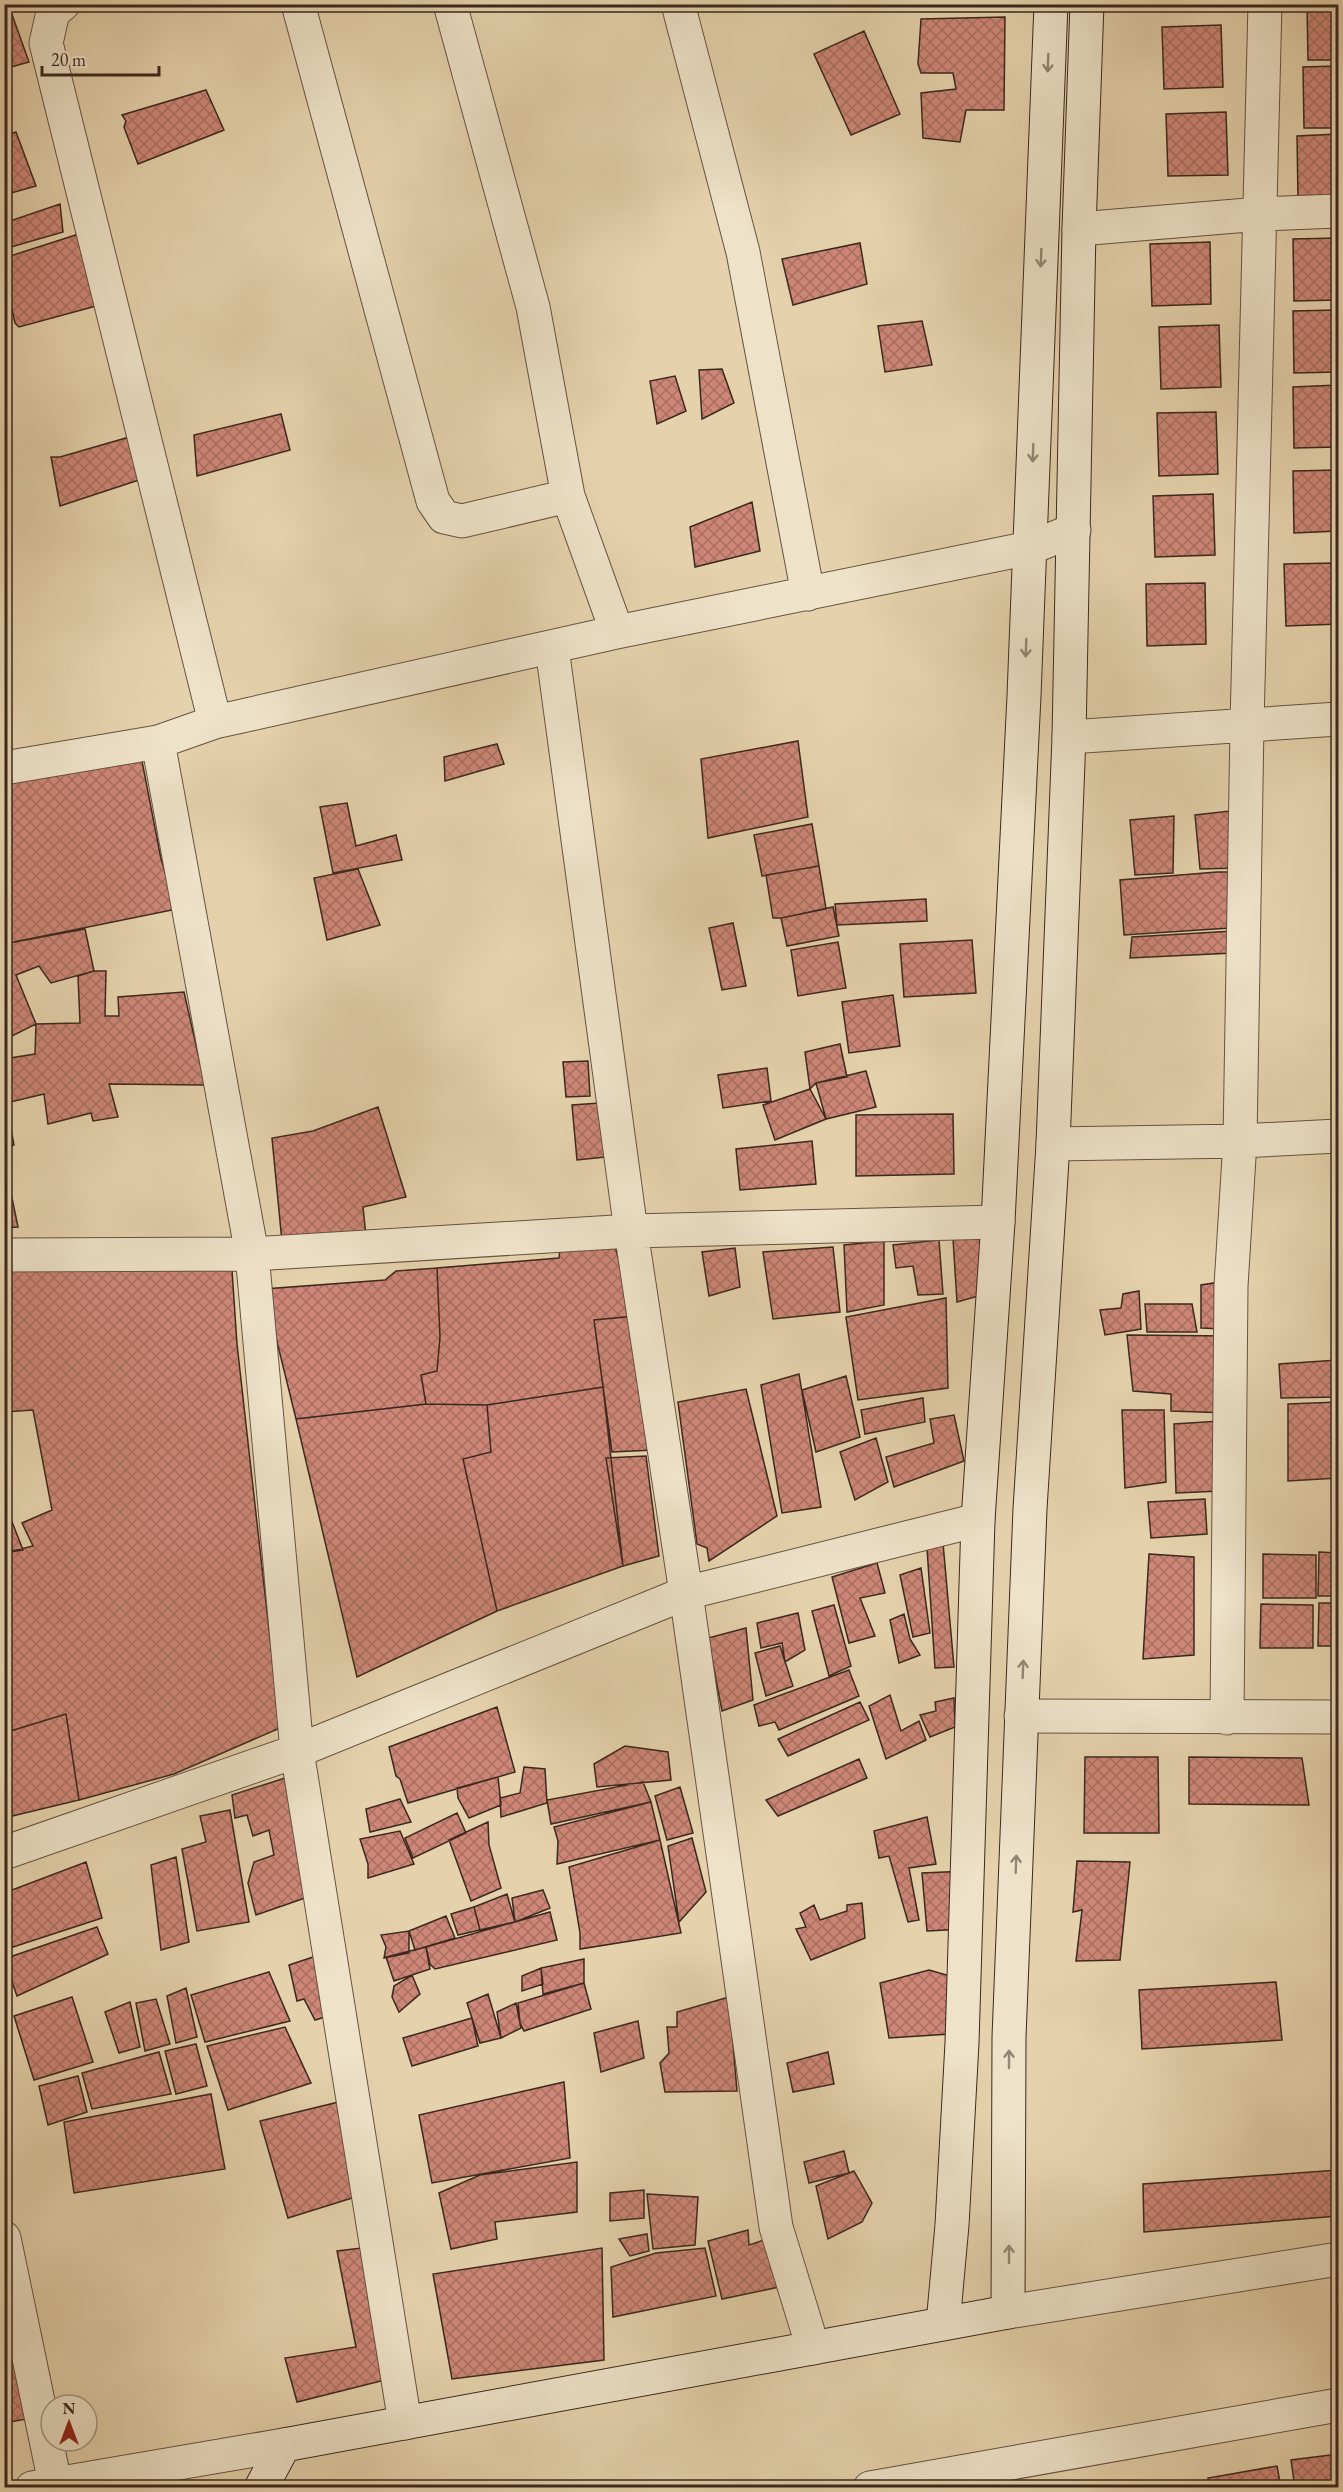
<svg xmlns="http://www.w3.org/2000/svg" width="1343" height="2492" font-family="'EB Garamond',serif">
<defs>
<pattern id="building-cross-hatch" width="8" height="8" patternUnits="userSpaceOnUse" patternTransform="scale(1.5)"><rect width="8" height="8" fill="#cd8677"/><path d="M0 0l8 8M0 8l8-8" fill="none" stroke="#a86e61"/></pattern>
</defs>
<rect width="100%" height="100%" fill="#e5d2ac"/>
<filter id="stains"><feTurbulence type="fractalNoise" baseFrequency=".00333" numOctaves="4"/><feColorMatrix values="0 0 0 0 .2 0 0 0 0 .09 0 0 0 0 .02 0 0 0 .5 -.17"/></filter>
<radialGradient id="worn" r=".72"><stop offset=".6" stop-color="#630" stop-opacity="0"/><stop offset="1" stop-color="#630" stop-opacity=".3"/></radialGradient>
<!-- building -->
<path fill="url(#building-cross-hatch)" stroke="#3b281e" stroke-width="1.5" d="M1307 4H1338V60H1308Z
M10 9 29 62 4 69V10Z
M1005 17 1004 110H966L960 142 923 138 921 93 956 89 953 73H921L918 64 921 19Z
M1221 25 1223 87 1164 89 1162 27Z
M864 31 900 114 851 135 814 54Z
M1338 66V128H1304L1303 67Z
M206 90 224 130 138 164 124 127 126 121 122 115Z
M1226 112 1228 175 1168 176 1166 114Z
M16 132 36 186 4 195V136Z
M1338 134V196L1298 197 1297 136Z
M60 204 63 232 4 249V223Z
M85 232 111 302 19 327 15 323 4 274V258Z
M1338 238V300L1294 301 1293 239Z
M1210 242 1211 304 1152 306 1150 244Z
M860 243 867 284 793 305 782 259Z
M1338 310V372L1294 373 1293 311Z
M922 321 932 365 885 372 878 326Z
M1219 325 1221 387 1161 389 1159 327Z
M722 369 734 403 702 419 699 370Z
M675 376 686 411 657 424 650 381Z
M1338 385V447L1294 448 1293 387Z
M1216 412 1218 474 1159 476 1157 413Z
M281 414 290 450 197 476 194 435Z
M133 436 154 475 60 506 51 457H60Z
M1338 470V531L1294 533 1293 471Z
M1213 494 1215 555 1155 557 1153 496Z
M752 502 760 551 695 567 690 527Z
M1338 563V624L1286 626 1284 564Z
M1205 583 1206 644 1147 646 1146 584Z
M798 741 808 817 708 838 701 759Z
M497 744 504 764 445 781 444 757Z
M142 761 161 859 177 909 4 944V781Z
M347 803 356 846 396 835 402 860 333 873 320 807Z
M1239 810 1238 868 1200 869 1195 815Z
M1174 816 1173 873 1135 875 1130 820Z
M812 824 819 866 762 876 754 835Z
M819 866 826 909 781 918H773L766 875Z
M358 869 380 925 327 940 314 878Z
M1217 872H1236L1230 928 1124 935 1120 880Z
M926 899 927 921 837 925 835 904Z
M833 907 839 936 787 946 781 918Z
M733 923 746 986 722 990 709 928Z
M85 929 94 971 51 983 39 966 16 975 36 1024 4 1040V944Z
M1233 931V953L1130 958 1132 937Z
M972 940 976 993 904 997 900 944Z
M838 942 846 988 798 996 791 950Z
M94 971H106L105 1016H119L118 997 184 992 205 1085 109 1084 118 1117 93 1121 91 1113 48 1124 44 1094 6 1103 14 1145 4 1147V1059L35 1054 36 1024 80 1023 78 976Z
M893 995 900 1046 849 1053 842 1002Z
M840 1044 847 1077 816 1083 810 1089 805 1052Z
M588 1061 590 1096 566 1097 563 1062Z
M767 1068 771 1101 723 1108 718 1075Z
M866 1071 876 1107 826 1119 816 1083Z
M810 1089 826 1119 775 1140 763 1105Z
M600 1103 605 1157 577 1160 572 1105Z
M378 1107 406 1197 363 1207 366 1236 282 1242 272 1138 313 1131Z
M953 1114 954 1174 856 1176V1115Z
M812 1141 816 1184 740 1190 736 1149Z
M4 1193H11L18 1227 4 1228Z
M981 1236 982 1295 957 1302 953 1239Z
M939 1240 943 1294 918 1295 913 1266 896 1268 893 1245Z
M884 1241V1305L847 1312 844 1245Z
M614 1243 635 1316 594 1320 603 1387 487 1405 426 1404 421 1375 437 1371 440 1337 437 1268 559 1258 560 1249Z
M833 1247 840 1312 773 1319 763 1252Z
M735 1248 740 1287 709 1296 702 1252Z
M4 1266 232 1270 237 1344 280 1728 174 1774 79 1800 66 1714 4 1733V1553L33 1546 22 1523 52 1510 33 1410 4 1412Z
M437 1268 440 1337 437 1371 421 1375 426 1404 296 1419 264 1289 385 1280 396 1271Z
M1227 1281 1225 1329 1201 1328V1285Z
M1139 1291 1141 1329 1105 1335 1100 1310 1121 1308 1123 1294Z
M946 1298 948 1388 858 1400 846 1317Z
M1145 1304H1192L1197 1332H1147Z
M635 1316 654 1450 612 1452 594 1320Z
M1127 1335 1230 1336 1229 1413 1171 1411V1394L1133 1391Z
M1338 1360V1397L1281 1398 1279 1364Z
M799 1374 821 1507 782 1513 761 1385Z
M846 1376 860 1437 816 1452 802 1390Z
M603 1387 623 1566 497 1611 463 1459 491 1452 487 1405Z
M746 1389 777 1516 709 1561 707 1548 697 1544 678 1402Z
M923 1398 925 1422 865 1434 861 1410Z
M1338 1402V1478L1288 1481V1404Z
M426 1404 487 1405 491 1452 463 1459 497 1611 357 1677 296 1419Z
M1122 1410H1164L1166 1482 1125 1488Z
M954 1415 964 1461 894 1487 886 1457 934 1443 930 1419Z
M1220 1421V1491L1176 1493 1174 1424Z
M876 1438 888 1482 855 1500 840 1452Z
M646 1456 659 1556 623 1566 606 1458Z
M1205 1499 1207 1534 1151 1538 1148 1502Z
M4 1504H5L23 1550 4 1553Z
M943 1543 954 1667 935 1668 927 1548Z
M1319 1552 1338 1553V1596H1318Z
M1149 1554 1194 1557V1655L1143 1659Z
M1263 1554 1316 1555V1598H1263Z
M877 1563 885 1593 860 1598 875 1636 849 1643 832 1577Z
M921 1568 930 1633 913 1637 900 1575Z
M1319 1603H1338V1646H1318Z
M1261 1604 1313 1605V1648H1260Z
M834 1605 851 1666 829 1676 812 1611Z
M798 1613 805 1650 785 1662 782 1643 761 1648 757 1623Z
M904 1614 910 1639 920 1655 899 1663 890 1620Z
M746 1628 753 1700 722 1711 708 1638Z
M780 1646 793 1686 766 1696 755 1653Z
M849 1670 859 1696 779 1730 775 1722 759 1726 754 1705Z
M890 1695 901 1731 919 1721 926 1740 886 1759 869 1706Z
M954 1698 955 1727 930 1737 920 1715 936 1711 935 1702Z
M860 1702 869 1720 788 1756 778 1739Z
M497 1707 515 1772 408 1803 400 1779 396 1776 389 1747Z
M66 1714 79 1800 4 1818V1733Z
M625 1746 668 1752 671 1780 597 1787 594 1764Z
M1085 1757H1158L1159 1833H1084Z
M1189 1757 1302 1758 1309 1805 1189 1804Z
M859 1759 867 1778 778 1816 766 1800Z
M524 1767 545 1769 547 1803 501 1817 500 1798 520 1793Z
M498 1777 501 1805 469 1818 458 1798 457 1788Z
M285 1778 308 1897 256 1915 248 1883 254 1862 274 1855 269 1830 253 1836 247 1815 235 1818 232 1795Z
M643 1782 651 1802 551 1824 547 1800Z
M680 1787 693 1833 667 1840 655 1796Z
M400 1799 411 1822 370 1832 366 1809Z
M651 1802 660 1840 557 1864 558 1841 554 1827Z
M230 1810 249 1922 197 1931 182 1849 206 1842 200 1816Z
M457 1813 466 1833 413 1858 405 1838Z
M927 1817 936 1864 909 1868 919 1920 908 1922 889 1856 879 1858 874 1831Z
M488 1822 489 1845 501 1888 471 1901 449 1840Z
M400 1831 414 1864 368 1878V1864L360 1839Z
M692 1838 706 1892 679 1922 668 1846Z
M660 1840 681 1933 580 1949V1933L569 1867Z
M176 1857 189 1942 161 1950 151 1865Z
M1077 1861 1130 1862 1120 1960 1076 1961 1082 1910 1073 1912Z
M86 1862 102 1918 4 1950V1893Z
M967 1871 966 1929 927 1931 922 1873Z
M543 1890 550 1908 515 1922 512 1898Z
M507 1894 515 1922 480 1930 474 1907Z
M862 1903 865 1938 811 1960 796 1929 806 1927 800 1913 814 1905 820 1920 847 1911V1905Z
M474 1907 480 1930 458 1935 451 1914Z
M550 1912 557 1940 435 1969 430 1964 426 1947Z
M446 1916 455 1938 415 1950 409 1931Z
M97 1927 108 1954 17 1996 4 1959Z
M409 1931V1953L384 1958 386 1947 381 1935Z
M426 1947 430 1969 394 1981 386 1957Z
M325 1953 335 2014 315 2020 304 1999 297 2001 289 1965Z
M584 1959V1983L543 1994 541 1968Z
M541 1968 543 1984 522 1991V1976Z
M929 1970 957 1978 950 2034 889 2038 880 1983Z
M269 1972 290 2021 205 2042 191 1995Z
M412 1975 420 1994 399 2012 392 1997 394 1986Z
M1276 1982 1282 2040 1142 2049 1139 1990Z
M584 1983 591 2009 524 2031 520 2023 518 2003Z
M186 1988 197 2037 176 2043 167 1996Z
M488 1994 501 2038 480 2043 467 2003Z
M72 1997 93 2062 34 2080 14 2016Z
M729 1997 737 2091 665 2092 660 2063 669 2053 667 2027H677V2012Z
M156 1999 170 2044 145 2051 136 2003Z
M130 2002 140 2047 119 2053 105 2012Z
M516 2003 521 2028 501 2038 497 2012Z
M472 2018 478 2046 412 2066 403 2038Z
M638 2021 644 2058 601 2072 594 2033Z
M285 2027 311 2083 228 2110 207 2046Z
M196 2044 207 2086 176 2094 165 2051Z
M159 2052 171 2094 92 2109 82 2073Z
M828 2052 834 2084 793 2092 787 2063Z
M78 2076 87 2112 48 2125 39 2086Z
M564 2082 570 2158 432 2183 419 2115Z
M211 2094 225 2169 74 2193 64 2122Z
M347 2100 365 2194 288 2218 260 2121Z
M844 2151 849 2173 809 2183 804 2162Z
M577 2162V2212L495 2222 497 2239 451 2249 439 2193 480 2175Z
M1338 2170V2216L1144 2232 1143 2184Z
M854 2171 872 2203 862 2222 828 2239 816 2186Z
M644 2190V2218L610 2221V2193Z
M647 2194 698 2197 695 2245 653 2249Z
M748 2230 749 2245 764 2240 784 2286 722 2299 708 2241Z
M647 2234 649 2251 630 2256 619 2239Z
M370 2247 393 2378 297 2402 285 2358 356 2347 337 2251Z
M602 2248 604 2360 452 2379 433 2274Z
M705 2248 716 2296 613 2317 611 2267 656 2253Z
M10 2321 32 2418 4 2423V2323Z
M1338 2454V2488H1295L1291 2460Z
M1277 2466 1281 2488H1209L1208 2478Z
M1191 2482V2488H1156Z"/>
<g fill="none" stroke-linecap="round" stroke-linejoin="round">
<!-- minor casing -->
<g stroke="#665242" stroke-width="35">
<path id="minor" d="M63 4 53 12 46 43 215 722
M298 4 433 501 444 517 462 521 568 496
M450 4 533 307 568 496 617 632
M678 4 743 252 808 594
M1079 229 1260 214 1338 211
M552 648 631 1231 686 1593 776 2227 813 2348
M1069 737 1338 719
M158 742 252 1254 297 1751 405 2423
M4 768 158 742 215 722 617 632 1030 548 1074 530
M1053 1144 1240 1141 1338 1136
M4 1255 252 1254 631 1231 998 1222
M1021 1716 1338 1717
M1227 1718 1231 1286 1240 1141 1247 725 1265 4
M4 1853 297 1751 686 1593 978 1520
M4 2238 55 2483
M1008 2312 1338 2259
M870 2488 1338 2405"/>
</g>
<!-- tertiary casing -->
<g stroke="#665242" stroke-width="35">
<path id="tertiary" d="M32 2488 284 2445"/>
</g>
<!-- secondary casing -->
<g stroke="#3b281e" stroke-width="35">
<path id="secondary" d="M943 2324 952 2225 962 2043 978 1520 998 1222 1024 696 1051 4
M261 2488 284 2445 1008 2312 1009 2037 1030 1509 1053 1144 1069 737 1079 229 1087 4"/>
</g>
<!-- minor -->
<use href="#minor" stroke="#eee2c9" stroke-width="33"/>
<!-- tertiary -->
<use href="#tertiary" stroke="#eee2c9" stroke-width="33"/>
<!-- secondary -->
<use href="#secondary" stroke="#eee2c9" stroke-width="33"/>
</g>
<!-- one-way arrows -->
<defs><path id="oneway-shaft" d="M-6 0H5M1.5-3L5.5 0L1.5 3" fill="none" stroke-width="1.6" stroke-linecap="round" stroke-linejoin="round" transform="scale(1.5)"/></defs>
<g stroke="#948574">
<use href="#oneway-shaft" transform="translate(1048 63) rotate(92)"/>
<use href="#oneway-shaft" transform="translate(1041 258) rotate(92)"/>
<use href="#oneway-shaft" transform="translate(1033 453) rotate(92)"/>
<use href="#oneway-shaft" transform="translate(1026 648) rotate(92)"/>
<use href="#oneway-shaft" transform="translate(1023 1669) rotate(-88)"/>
<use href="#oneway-shaft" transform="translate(1016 1864) rotate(-88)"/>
<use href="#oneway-shaft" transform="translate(1009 2059) rotate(-90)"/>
<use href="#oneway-shaft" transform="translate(1009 2254) rotate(-90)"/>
</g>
<!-- margin -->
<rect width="1343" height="2492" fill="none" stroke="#e5d2ac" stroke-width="24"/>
<rect x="6" y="6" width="1331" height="2480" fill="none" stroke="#3b281e" stroke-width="3"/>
<rect x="12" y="12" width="1319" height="2468" fill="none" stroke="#3b281e" stroke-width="1.5"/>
<!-- north arrow -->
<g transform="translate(69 2423)"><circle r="28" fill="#eee2c9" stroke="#a69885" stroke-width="1.5"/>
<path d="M0-4.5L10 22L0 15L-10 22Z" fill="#8f2418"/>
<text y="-9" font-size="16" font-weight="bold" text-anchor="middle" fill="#3b281e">N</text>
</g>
<!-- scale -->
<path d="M42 66v9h117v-9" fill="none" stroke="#3b281e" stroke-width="3"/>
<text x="51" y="66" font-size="18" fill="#3b281e" stroke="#eee2c9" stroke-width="4.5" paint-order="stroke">20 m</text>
<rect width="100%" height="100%" filter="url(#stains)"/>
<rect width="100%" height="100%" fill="url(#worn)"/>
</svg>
